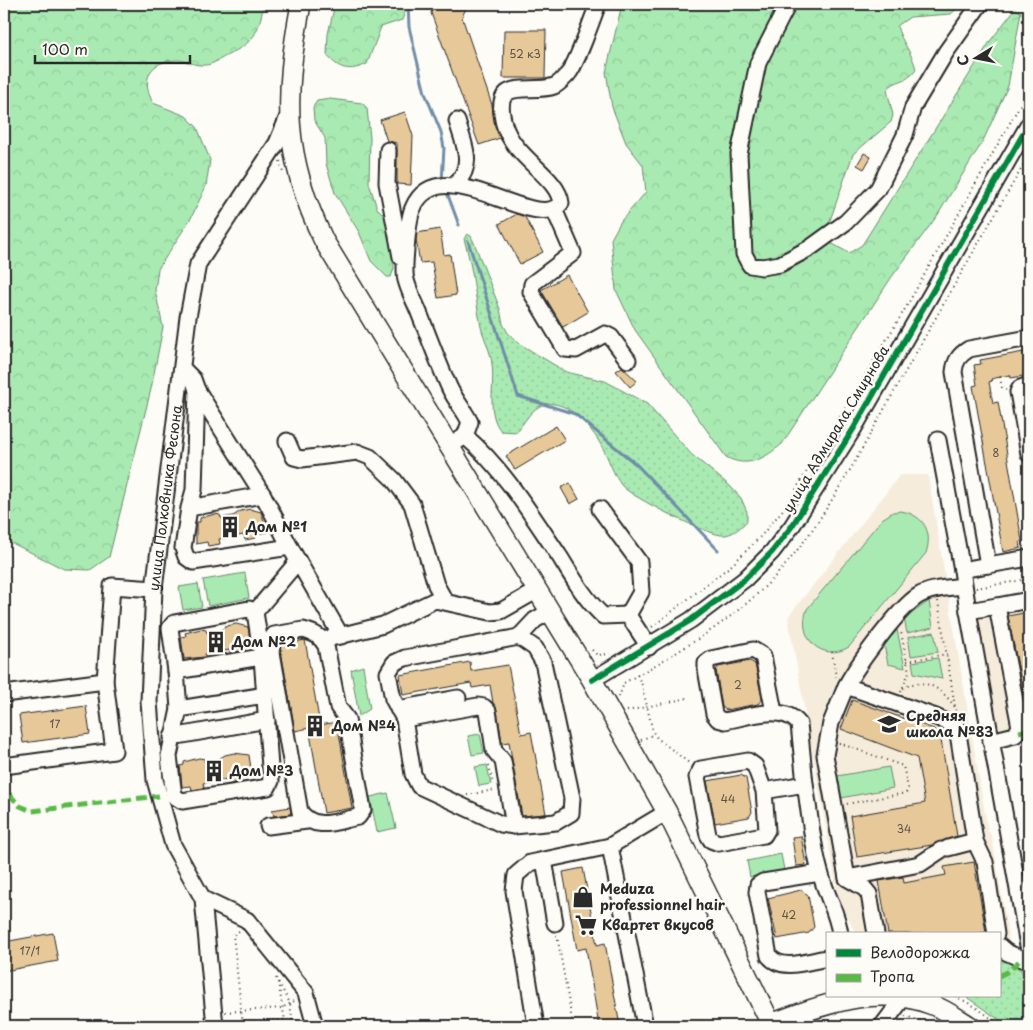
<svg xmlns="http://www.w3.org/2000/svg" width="1033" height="1030" font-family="'Playpen Sans',sans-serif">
<defs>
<pattern id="grass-dots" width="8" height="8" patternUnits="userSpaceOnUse" patternTransform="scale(1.25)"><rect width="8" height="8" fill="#a9eab2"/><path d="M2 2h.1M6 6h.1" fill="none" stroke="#92c999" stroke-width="1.8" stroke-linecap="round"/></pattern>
<pattern id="forest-crowns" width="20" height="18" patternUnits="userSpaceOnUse" patternTransform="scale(1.25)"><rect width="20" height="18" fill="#a9eab2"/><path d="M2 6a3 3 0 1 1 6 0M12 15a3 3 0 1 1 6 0" fill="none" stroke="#92c999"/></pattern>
</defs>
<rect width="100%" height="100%" fill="#fdfcf7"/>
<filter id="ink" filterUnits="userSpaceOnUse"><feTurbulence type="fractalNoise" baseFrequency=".02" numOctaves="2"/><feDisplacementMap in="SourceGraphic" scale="10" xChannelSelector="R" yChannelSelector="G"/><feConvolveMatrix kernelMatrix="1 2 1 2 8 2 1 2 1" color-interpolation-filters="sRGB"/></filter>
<g filter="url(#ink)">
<!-- built -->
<path fill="#f6ecdb" d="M900 475H928L988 831 992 837 1009 940 1006 952 999 934H856L839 901 788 617Z
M1029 601V734L997 740 976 610Z"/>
<!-- grass -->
<path fill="url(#grass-dots)" stroke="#6a8a6e" d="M467 234 471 236 475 245 500 309 503 324 508 333 520 344 566 372 605 381 647 404 691 454 730 486 741 498 747 512V521C740 528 732 536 721 535 704 533 633 498 622 486 613 475 609 458 601 445 590 425 558 388 533 411 527 417 522 425 517 432L501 431C486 413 495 386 492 364 491 352 484 339 481 327 475 297 473 268 464 239Z
M999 953 1023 972 1029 1026H1008L965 996H999Z"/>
<!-- forest -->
<path fill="url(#forest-crowns)" stroke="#6a8a6e" d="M4 4H264C257 36 255 41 226 56 220 59 212 65 205 65 195 66 188 61 179 60 150 60 140 78 153 103L186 116 197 127 210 160 206 186 191 218 158 269 155 290 163 327 151 389 109 557 90 570 64 569 4 539Z
M335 4H408L402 20 381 27 367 64C350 72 339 70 327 55L328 34Z
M622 4H962L951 14 910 17 897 26C901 42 913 53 916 70 906 84 894 79 887 90L893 115 891 122 853 154 825 235 829 242 849 253 862 245 991 40 1015 9 1021 12 1008 86 983 141 937 216 891 278 782 444C765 458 748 469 726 457L635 330 616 290 611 239 621 221 646 192 643 165 626 143 612 107 606 72Z
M330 99 362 103 367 108 370 138 369 183 377 208 385 216 392 234 394 268 391 277H387L371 261 359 232 335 193 326 164 325 138 314 120 313 107 317 101Z"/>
<!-- green -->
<path fill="#a9eab2" stroke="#6a8a6e" d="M901 511C924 515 933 532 926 553L849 647C822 663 796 638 807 609L882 519 893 512Z
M245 573 249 598 208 606 203 580Z
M198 584 202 607 183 610 179 587Z
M929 601 933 627 907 633 904 619Z
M897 630 905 668 888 664 884 645Z
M934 632 938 652 911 656 908 637Z
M938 658 942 679 914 673 912 662Z
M363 666 370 709 359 716 351 670Z
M480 734 484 753 472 755 468 736Z
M487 765 491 784 479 786 475 767Z
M889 767 893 788 841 798 837 776Z
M388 793 396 828 377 832 370 797Z
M781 854 784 870 750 877 747 861Z"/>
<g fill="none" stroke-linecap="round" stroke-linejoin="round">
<!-- stream -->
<path stroke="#6f8da7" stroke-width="3" d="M408 4 409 27 425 93 441 132 444 148 442 182
M446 190 459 225
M468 241 518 396 575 414 637 465 718 550"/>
</g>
<!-- building -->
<path fill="#e6c899" stroke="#2b2b2b" d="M434 4H468L462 17 492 105 495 126 500 138 479 145 431 13Z
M504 30H546L545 78H503Z
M405 112 413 136 411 185 397 184V143L387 141 380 120Z
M864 153 871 157 864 169 857 165Z
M517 214 525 217 543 252 520 264 499 224Z
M440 229 444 255 450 254 456 295 438 298 432 262 420 263 416 240 417 233Z
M567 275 588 312 563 327 541 290Z
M1029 351V375L1011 378 1010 375 1000 377 991 379 992 381 989 382 993 403 998 402 1022 541 1020 542 1021 548 1003 552 973 386 977 385 974 365 981 364 980 360Z
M622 367 637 381 630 387 616 371Z
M556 426 565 440 515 470 506 456Z
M570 483 579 499 570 504 561 488Z
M250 509 261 512 268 532 255 534 256 538 245 540 244 535 219 539 220 544 208 546 207 542 196 544V522H200V518L215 514 220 515 221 518 233 516 241 511Z
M1029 612V716H1028L1008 616Z
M236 624 248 627 251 647 241 649V651L230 653V650L205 654V657L184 659 181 637 186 636 185 633 201 629 206 630 207 633 219 631 227 626Z
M305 640 320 725 337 722 352 808 324 813 309 728 295 731 280 645Z
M750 661 755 664 762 699 758 704 726 710 722 707 716 670 718 667Z
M470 662 471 671 508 665 521 734 531 732 546 814 522 816 509 742 502 743 497 710 493 703 490 685 472 688 471 683 403 695 400 675Z
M852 700 934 729 940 734 957 836 932 845 857 857 850 816 925 803 917 758 841 729Z
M86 706 90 734 23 743 19 715Z
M234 753 249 755 252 776 239 778 240 782 229 784 228 779 203 783 204 788 192 790 191 786 182 787 180 766 184 765V762L199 758 205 759V762L217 760 225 755Z
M741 775 746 778 752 812 749 817 715 823 707 781Z
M290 807 291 814 274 816 272 810Z
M801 836 806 865 796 866 792 837Z
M974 862 986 932 975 934H888L879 881 903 877 904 883 946 875 944 867Z
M583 868 597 945 605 943 620 1026H599L586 948 577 950 563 872Z
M801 890 808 895 814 927 809 933 777 939 768 898Z
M53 933 58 961 4 971V942Z"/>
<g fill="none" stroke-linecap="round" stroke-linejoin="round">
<!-- minor casing -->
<g stroke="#2b2b2b" stroke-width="19">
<g id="minor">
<path d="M788 4 758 63 739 154 744 254 750 265 762 267 780 264 810 248 846 222 878 189 905 135 913 107 946 52 980 4"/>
<path d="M388 150 387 183 401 257"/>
<path d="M456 184C475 163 464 146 457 121"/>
<path d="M554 209 573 253 532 284 531 292 565 349 576 350 605 334 611 337 628 360"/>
<path d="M183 369 193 379 197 390 194 490 189 508 183 548 186 557 193 562 290 547 263 495 189 508"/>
<path d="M1029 385 1020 388 1018 392 1029 454"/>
<path d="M197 390 263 495"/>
<path d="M465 436C504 469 532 516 560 557 573 578 585 599 603 616L628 615 649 647"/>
<path d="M938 440 962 570"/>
<path d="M287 441 294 457 302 459 357 452 370 457 394 480 412 504 436 585 445 601"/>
<path d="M449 447 465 436 470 422C464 410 456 401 450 389 439 365 430 340 420 315 416 304 409 292 406 280 403 270 408 218 413 208 440 146 537 236 561 203 558 176 514 159 504 124 491 74 530 95 554 86 558 85 565 77 568 74 577 64 592 19 598 4"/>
<path d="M600 509 639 562 641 592 628 615"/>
<path d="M290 547 341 636"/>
<path d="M988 565 1029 558"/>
<path d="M997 606 968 611 1029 951"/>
<path d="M968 611 962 570 988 565 954 372C955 361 959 355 969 349L1029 338"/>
<path d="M255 612 298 561"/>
<path d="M303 630C314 633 321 636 326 646L338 707 347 719 363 810 358 817C336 821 316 832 300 812L270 641 274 635Z"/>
<path d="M519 637 535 648 543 662 572 798 571 813 556 822 514 826 501 824 419 786 413 774 404 719 393 699 388 673 394 663 405 658Z"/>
<path d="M519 637 535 620 549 612"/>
<path d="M323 640 383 625 435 600 490 612 501 611 536 591"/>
<path d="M262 657 176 671 170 628 174 623 249 609 255 612 262 657 271 781 268 787 182 801 174 796 169 756 179 709 265 695"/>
<path d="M176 671 179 709"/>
<path d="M592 680 691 620 745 579 772 552 792 526 854 428 1029 124"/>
<path d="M846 686C857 665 899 608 918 596 931 588 949 588 963 586"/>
<path d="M4 694 105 681"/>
<path d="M398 709 458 698"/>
<path d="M774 712 763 656 753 650 711 659 706 663V669L714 714 718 719 725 721C747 717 783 703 799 724L805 784"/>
<path d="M404 719 478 706 484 707 488 711 494 750 503 761 514 826"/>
<path d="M172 737 267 720"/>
<path d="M991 741 1015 735 1020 727 997 606 1029 600"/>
<path d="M4 764V766L114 751 105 681 112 586 154 589"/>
<path d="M764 791 767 830 764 835 719 843 711 840 708 835 697 777 701 769 748 761 755 766 764 791 805 784C810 814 812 846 821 875 826 895 838 914 840 934"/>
<path d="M268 826 307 821"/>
<path d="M610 846 645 1026"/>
<path d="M948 848 975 841"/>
<path d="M544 860 555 923"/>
<path d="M820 873 763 882 758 885 757 892 769 956C782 972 808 961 827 958"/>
<path d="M847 878 920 864 941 850"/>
<path d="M203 899 247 920 306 993 315 1026"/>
<path d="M876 934 869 894 864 888 847 878 825 755 831 723 846 686 936 717 957 727 975 841 985 862 996 934"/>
<path d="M999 946 1006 952 1029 962"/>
<path id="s1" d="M215 1026 203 899 173 845 155 780 149 701 154 589 188 317 198 264 277 143 289 114"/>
<path d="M536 1026 514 891 516 875 530 863 610 846 667 812"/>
<path d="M882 1026 904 997"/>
</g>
</g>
<!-- major casing -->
<g stroke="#2b2b2b" stroke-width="22">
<path id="major" d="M301 4C284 95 282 155 324 241L592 680 667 812 772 1026
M771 1024C821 1005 877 984 930 1004 944 1009 957 1018 970 1026"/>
</g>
<!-- path -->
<path stroke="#2b2b2b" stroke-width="2" stroke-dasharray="1 4" stroke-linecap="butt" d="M280 161 283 173
M1000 377 1002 388 1006 390
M976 588 1029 579
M938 601 956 713
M652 627 733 564 761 536 786 506 905 309 1029 89
M592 650 597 655 610 654
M832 652 836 677
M907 661 947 654
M637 675 642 685 653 732 657 738 689 763
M903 688C925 676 942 689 955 707
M901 692 909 672 901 632
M619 697 624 683C680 651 736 620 780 571 825 520 857 457 890 399 936 317 982 236 1029 156
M627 711 688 698
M641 740 654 734
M839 743 903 766 908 788 906 793 846 804
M489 765 493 784
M467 795 494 790
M239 931 233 935 243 1026
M557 935 573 1026
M276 978 290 1003 293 1026
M278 982 286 1026
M955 996 974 1006 1002 1026
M225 1012 282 1008 296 1000
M905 1016 938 1026
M266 1021 267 1026
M243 1023 285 1020"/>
<!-- minor -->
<use href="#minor" stroke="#fdfcf7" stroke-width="15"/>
<!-- major -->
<use href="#major" stroke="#fdfcf7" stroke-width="19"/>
<!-- quiet -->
<path stroke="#58b947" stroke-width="5" stroke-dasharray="10 5" stroke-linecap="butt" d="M1019 732 1029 730
M9 794 20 806 32 811 159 796
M999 976 1009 971 1021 959"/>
<!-- cycleway casing -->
<g stroke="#fdfcf7" stroke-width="9">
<path id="cycleway" d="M592 680 691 620 745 579 772 552 792 526 854 428 1029 124"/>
</g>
<!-- cycleway -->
<use href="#cycleway" stroke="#00873e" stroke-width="6"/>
</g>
</g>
<!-- icons -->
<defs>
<g id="building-bare" transform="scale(1.725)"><path d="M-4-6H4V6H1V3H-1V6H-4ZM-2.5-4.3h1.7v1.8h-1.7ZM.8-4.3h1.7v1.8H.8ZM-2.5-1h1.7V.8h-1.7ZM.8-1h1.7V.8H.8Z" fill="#2b2b2b" stroke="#fdfcf7" stroke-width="2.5" paint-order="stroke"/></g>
<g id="school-bare" transform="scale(1.725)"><path d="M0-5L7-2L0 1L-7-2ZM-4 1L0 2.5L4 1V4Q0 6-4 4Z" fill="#2b2b2b" stroke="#fdfcf7" stroke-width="2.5" paint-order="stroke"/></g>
<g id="shop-bare" transform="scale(1.725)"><path d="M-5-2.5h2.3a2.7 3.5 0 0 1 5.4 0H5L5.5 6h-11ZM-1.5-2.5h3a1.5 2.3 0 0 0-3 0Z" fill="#2b2b2b" stroke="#fdfcf7" stroke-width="2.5" paint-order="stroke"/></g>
<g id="supermarket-bare" transform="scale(1.725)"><path d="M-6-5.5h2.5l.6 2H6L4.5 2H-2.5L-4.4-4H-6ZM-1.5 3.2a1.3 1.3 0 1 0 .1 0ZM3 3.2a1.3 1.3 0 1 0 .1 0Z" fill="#2b2b2b" stroke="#fdfcf7" stroke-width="2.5" paint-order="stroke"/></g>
</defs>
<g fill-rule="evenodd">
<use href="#building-bare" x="230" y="527"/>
<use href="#building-bare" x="216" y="642"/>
<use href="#school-bare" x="889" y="724"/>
<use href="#building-bare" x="315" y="726"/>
<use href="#building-bare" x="214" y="771"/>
<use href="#shop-bare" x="583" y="897"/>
<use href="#supermarket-bare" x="586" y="925"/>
</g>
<g text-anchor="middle" stroke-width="5" stroke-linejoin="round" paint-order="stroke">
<!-- number labels -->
<g font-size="11" fill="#5a5246">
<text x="525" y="58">52 к3</text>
<text x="996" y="457">8</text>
<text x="738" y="689">2</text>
<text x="55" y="728">17</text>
<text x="728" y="803">44</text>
<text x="904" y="833">34</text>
<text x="789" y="919">42</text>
<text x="30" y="955">17/1</text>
</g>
<!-- street labels -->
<g font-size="14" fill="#2b2b2b" stroke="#fdfcf7">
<text transform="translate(836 429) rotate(-59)" y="5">улица Адмирала Смирнова</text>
<text dy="5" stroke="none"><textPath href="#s1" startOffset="540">улица Полковника Фесюна</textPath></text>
</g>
<!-- poi labels -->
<g font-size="14" font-weight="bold" fill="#2b2b2b" stroke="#fdfcf7" text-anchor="start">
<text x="246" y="532">Дом №1</text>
<text x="232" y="647">Дом №2</text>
<text x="906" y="721">Средняя<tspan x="906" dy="16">школа №83</tspan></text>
<text x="332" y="731">Дом №4</text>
<text x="230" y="776">Дом №3</text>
<text x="600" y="894">Meduza<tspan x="600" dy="16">professionnel hair</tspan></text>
<text x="602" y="930">Квартет вкусов</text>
</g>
</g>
<!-- margin -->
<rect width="1033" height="1030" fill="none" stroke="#fdfcf7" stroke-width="20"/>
<rect x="10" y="10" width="1013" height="1010" fill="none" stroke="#2b2b2b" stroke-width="2" filter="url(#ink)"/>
<!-- legend -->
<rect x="826" y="932" width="175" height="65" fill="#fdfcf7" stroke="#a9a8a5"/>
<rect x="836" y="949" width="25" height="8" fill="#00873e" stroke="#a9a8a5"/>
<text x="870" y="958" font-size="15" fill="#2b2b2b">Велодорожка</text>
<rect x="836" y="974" width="25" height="8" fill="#58b947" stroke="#a9a8a5"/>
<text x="870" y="982" font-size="15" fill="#2b2b2b">Тропа</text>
<!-- north arrow -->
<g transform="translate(976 58) rotate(260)" stroke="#fdfcf7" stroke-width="4" paint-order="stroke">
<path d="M0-4L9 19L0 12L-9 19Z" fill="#2b2b2b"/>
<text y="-8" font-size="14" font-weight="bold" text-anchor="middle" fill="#2b2b2b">С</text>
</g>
<!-- scale -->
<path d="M35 55v8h155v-8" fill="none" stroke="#2b2b2b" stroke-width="2.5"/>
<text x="42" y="55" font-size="15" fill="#2b2b2b" stroke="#fdfcf7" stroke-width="4" paint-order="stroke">100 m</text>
</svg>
